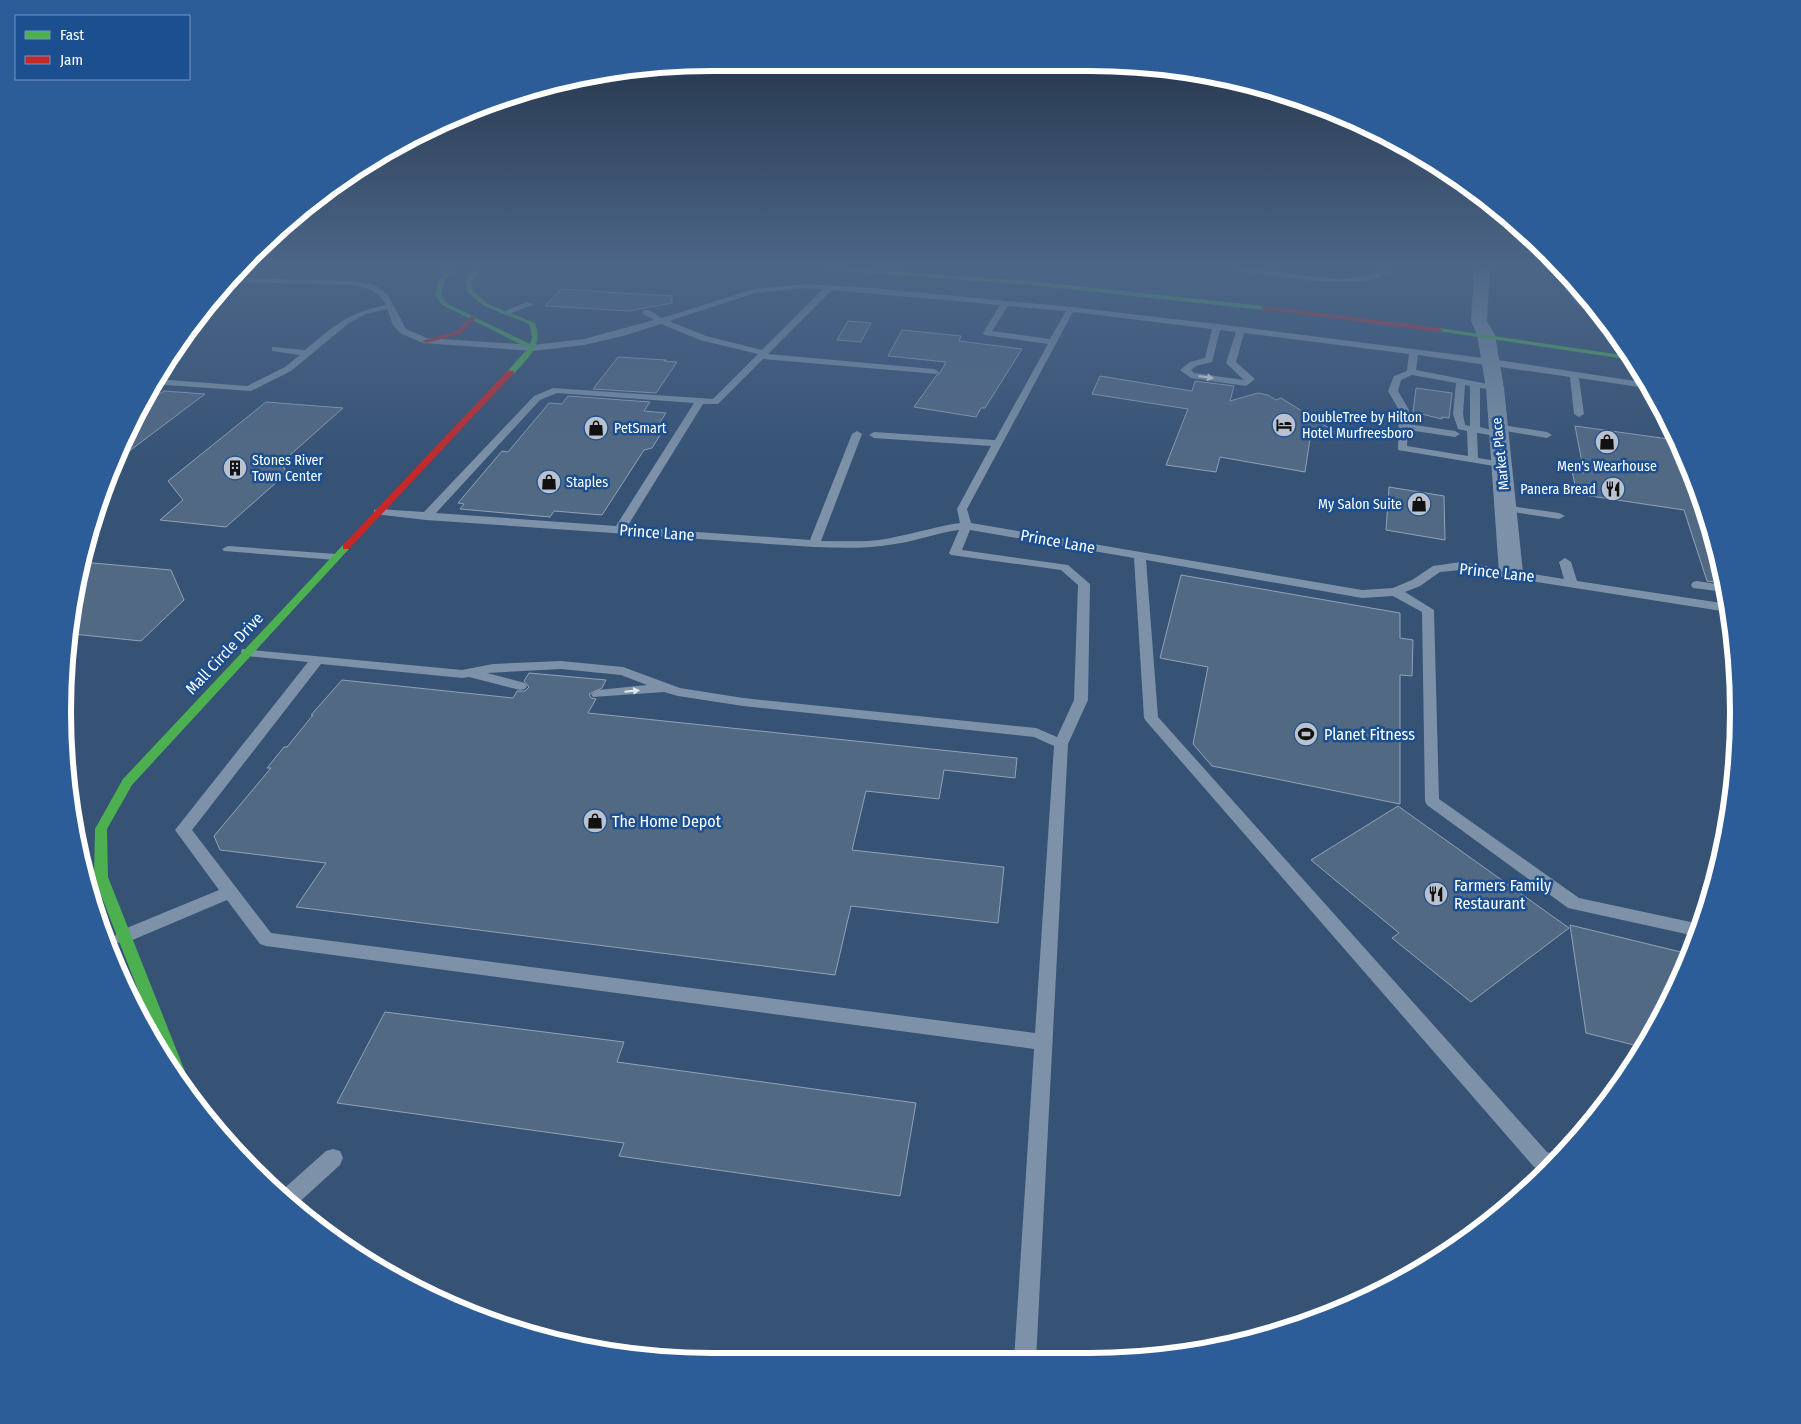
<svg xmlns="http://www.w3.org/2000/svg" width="1801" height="1424" font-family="'Fira Sans Condensed',sans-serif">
<rect width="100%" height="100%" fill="#365274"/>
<!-- building -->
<path fill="#526984" stroke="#92a2b6" d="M561 289 672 296V303L629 311 545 306Z
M848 321 871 323 861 342 837 340Z
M902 330 961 336 959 341 1022 349 985 408H981L976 417 914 407 936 376 940 373 946 362 888 356Z
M618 357 666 360 664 361 677 362 656 393 593 389Z
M1100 376 1192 391 1195 381 1234 386 1230 401 1258 393 1268 395 1276 400 1281 398 1337 433 1310 439 1305 472 1220 457 1216 472 1166 465 1188 409 1092 394Z
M1416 388 1452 393 1449 418 1442 417V419L1413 412Z
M164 391 205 394 120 458 146 395H158Z
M568 396 650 402 644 411 666 413 658 425 666 426 652 448 644 450 602 515 554 511 550 517 460 509 464 504 458 503 502 451 508 452 549 403 562 404Z
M266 402 343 408 281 463 287 473 226 527 160 520 183 500 168 481Z
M1575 426 1676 440 1704 503 1723 583 1707 581 1684 510 1577 494 1572 471 1584 473Z
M1389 487 1444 496 1445 540 1386 530Z
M82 562 171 570 184 600 141 641 73 634Z
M1181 575 1400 613V638L1413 640 1412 676 1400 675V804L1212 766 1193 744 1208 667 1160 658Z
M529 673 606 680 602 688 589 694 591 698 596 699 588 713 1017 758 1015 778 944 770 939 799 866 791 852 850 1004 867 998 923 851 906 835 975 296 907 326 863 220 850 214 836 271 768H267L284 747H287L313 715H311L342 680 513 698 517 691H525L529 687 524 681Z
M1398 806 1569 928 1471 1002 1392 938 1399 933 1311 860Z
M1570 925 1689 954 1672 999 1642 1047 1586 1033Z
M385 1012 624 1042 617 1062 916 1103 900 1196 619 1156 624 1143 337 1103Z"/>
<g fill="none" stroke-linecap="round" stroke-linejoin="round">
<!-- lane -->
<path fill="#7d92a8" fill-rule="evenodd" d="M1228 268C1272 265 1342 290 1380 271L1379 268H1387L1388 272C1364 294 1266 274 1232 270Z
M234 278 352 281 375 285 388 295 406 329 427 338 533 345 584 339 654 320 643 314V310H649L662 318 754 289 805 284 873 288 1071 307 1217 324 1491 359 1648 383 1652 389 1579 378 1584 414 1579 417 1574 414 1570 377 1418 355 1416 370 1498 386V390L1480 388V427L1502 433 1497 436 1477 433 1478 458 1504 462 1505 464 1500 467 1398 450 1399 410 1388 391 1394 376 1407 371 1409 354 1244 333 1236 362 1255 379 1246 386 1191 378 1180 370 1190 362 1205 358 1212 329 1073 312 967 509 971 523 1362 590 1393 588 1412 580 1433 566 1461 562 1564 579 1559 562 1565 558 1571 562 1577 581 1728 604V612L1461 570 1440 572 1420 586 1405 592 1434 610 1439 799 1579 898 1700 924 1695 936 1568 908 1427 805 1425 801 1422 612 1393 596 1362 598 1146 560 1158 717 1547 1152 1559 1156 1545 1171 1534 1167 1146 721 1144 718 1134 558 970 530 962 550 1068 565 1090 584 1088 700 1068 744 1036 1360H1014L1034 1049 266 946 260 944 227 900 123 944 117 942 115 937 117 932 219 890 175 830 308 662 247 656 242 655 241 652 242 649 462 670 493 664 561 661 623 667 680 688 743 698 1036 728 1057 737 1074 700 1078 585 1061 570 951 555 949 553 959 530C936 533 917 541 895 544 868 549 841 548 814 547L426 520 374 514V510L378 509 424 512 534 396 553 388 713 399 758 354 700 340 661 324 623 336 584 345 533 351 423 343 400 333 393 325 387 309 366 314 349 323 291 371 251 391 152 384 156 379 247 386 285 367 300 355 272 351V347L305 350C336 325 346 313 386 305 378 290 367 288 352 285L230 282ZM805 288 823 289 762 350 706 336 669 321 755 293ZM832 290 1000 305 983 333 984 335 1048 344 995 440 874 432 869 435 874 438 991 446 957 509 960 523C937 526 917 533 895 537 871 543 845 541 821 541L862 434 857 431 852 434 810 540 627 527 703 404H718L763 359 937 374 939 372 934 369 768 354ZM1008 306 1066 311 1050 339 992 331ZM1220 330 1236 332 1226 363 1244 380 1194 373 1191 370 1196 366 1212 362ZM1412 375 1456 383 1453 414 1458 429 1467 431 1468 456 1407 446 1408 430 1455 437 1460 434 1455 431 1408 424 1409 410 1398 391 1401 380ZM1465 385 1470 386V426L1465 425 1463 414ZM557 393 694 403 616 526 436 513 540 400ZM321 664 462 678 469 677 520 690 525 689 527 686 525 683 487 673 561 669 621 675 647 685 598 690 591 694 593 697 664 692 678 696 743 706 1034 737 1054 746 1035 1033 271 933 192 830Z
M1578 285 1581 289 1578 291 1582 299 1594 307 1598 313C1585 312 1573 303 1570 290Z
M527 302 534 304 507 315 500 313Z
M1497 424 1547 432 1552 435 1547 438 1494 429 1492 427Z
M1504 505 1559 513 1565 516 1559 519 1500 510V506Z
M228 546 336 554 342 557 336 560 224 551 222 549Z
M1697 581 1723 585 1725 592 1693 588 1691 585 1693 582Z
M333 1149 340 1151 343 1158 340 1165 295 1206 279 1193 326 1151Z"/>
<!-- street -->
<path fill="#7d92a8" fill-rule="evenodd" d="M1474 268H1490L1487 321 1495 335 1504 388 1523 573 1519 578 1511 580 1503 578 1499 573 1486 388 1477 335 1471 321Z"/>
<!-- fast -->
<path fill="#4caf50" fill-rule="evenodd" d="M449 268H455L445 279 441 295 446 303 530 344 532 337 529 324 484 306 468 293 465 281 476 268H482L471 281 473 291 488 304 535 323C544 345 528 358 514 374L507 372 528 348 442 305 435 295 439 279Z
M826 268H851L1030 281 1264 306 1267 308 1264 310 1030 285 829 270Z
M1439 328 1629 356 1632 360 1437 331V329Z
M346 544 349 545V549L132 785 107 829 108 877 186 1074 182 1079 163 1054 94 877 95 829 123 779 343 545Z
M572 1336 617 1346 620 1352 586 1349 564 1342 566 1339Z"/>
<!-- jam -->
<path fill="#c62828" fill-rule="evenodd" d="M1264 306 1439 328 1443 330 1439 332 1262 309V307Z
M472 316 475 318 461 334 426 343 422 341 457 331Z
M508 370 515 372 349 549H343V545Z"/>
</g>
<!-- one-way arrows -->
<defs><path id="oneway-solid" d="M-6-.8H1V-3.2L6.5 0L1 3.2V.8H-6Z" transform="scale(1.25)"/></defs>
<g fill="#e5e9ee">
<use href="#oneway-solid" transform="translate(1206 377) rotate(8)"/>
<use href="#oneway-solid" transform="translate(632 691) rotate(-6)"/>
</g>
<!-- sky -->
<linearGradient id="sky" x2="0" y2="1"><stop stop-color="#1e2d40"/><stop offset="0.57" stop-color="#4c6688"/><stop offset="1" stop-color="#4c6688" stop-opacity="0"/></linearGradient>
<rect width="1801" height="467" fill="url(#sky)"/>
<!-- icons -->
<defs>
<g id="hotel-disc" transform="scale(1.25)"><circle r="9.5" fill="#b9c2ce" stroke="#1b4f8f"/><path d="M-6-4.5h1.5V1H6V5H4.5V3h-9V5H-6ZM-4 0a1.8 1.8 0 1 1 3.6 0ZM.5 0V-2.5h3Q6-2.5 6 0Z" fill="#111"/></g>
<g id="shop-disc" transform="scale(1.25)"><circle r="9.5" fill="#b9c2ce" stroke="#1b4f8f"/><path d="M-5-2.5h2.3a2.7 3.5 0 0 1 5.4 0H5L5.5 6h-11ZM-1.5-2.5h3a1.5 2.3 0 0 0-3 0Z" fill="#111"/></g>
<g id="building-disc" transform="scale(1.25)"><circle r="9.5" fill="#b9c2ce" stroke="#1b4f8f"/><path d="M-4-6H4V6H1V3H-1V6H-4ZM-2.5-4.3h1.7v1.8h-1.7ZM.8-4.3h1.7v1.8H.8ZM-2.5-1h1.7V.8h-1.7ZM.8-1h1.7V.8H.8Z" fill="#111"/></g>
<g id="restaurant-disc" transform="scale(1.25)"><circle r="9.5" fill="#b9c2ce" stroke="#1b4f8f"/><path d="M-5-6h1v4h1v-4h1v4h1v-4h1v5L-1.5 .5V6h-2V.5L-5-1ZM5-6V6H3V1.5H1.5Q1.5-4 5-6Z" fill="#111"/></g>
<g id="stadium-disc" transform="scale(1.25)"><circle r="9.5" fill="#b9c2ce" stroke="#1b4f8f"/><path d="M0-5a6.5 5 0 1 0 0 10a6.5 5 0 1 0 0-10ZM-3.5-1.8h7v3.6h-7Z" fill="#111"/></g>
</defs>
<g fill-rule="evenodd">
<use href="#hotel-disc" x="1284" y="425"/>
<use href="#shop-disc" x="596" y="428"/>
<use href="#shop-disc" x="1607" y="442"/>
<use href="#building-disc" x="235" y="468"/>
<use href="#shop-disc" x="549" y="482"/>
<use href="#restaurant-disc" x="1613" y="489"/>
<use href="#shop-disc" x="1419" y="504"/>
<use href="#stadium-disc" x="1306" y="734"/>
<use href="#shop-disc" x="595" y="821"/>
<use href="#restaurant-disc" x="1436" y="894"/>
</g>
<g text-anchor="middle" stroke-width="5" stroke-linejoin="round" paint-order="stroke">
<!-- far-poi labels -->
<g font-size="14" fill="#fff" stroke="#1b4f8f" text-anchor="start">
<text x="1302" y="422">DoubleTree by Hilton<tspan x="1302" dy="16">Hotel Murfreesboro</tspan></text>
<text x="614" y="433">PetSmart</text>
<text x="252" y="465">Stones River<tspan x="252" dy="16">Town Center</tspan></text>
<text x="1607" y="471" text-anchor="middle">Men's Wearhouse</text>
<text x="566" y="487">Staples</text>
<text x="1596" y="494" text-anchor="end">Panera Bread</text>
<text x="1402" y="509" text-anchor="end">My Salon Suite</text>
</g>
<!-- far-street labels -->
<g font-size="14" fill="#fff" stroke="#1b4f8f">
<text transform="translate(1500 454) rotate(-96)" y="5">Market Place</text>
</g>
<!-- street labels -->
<g font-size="16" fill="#fff" stroke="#1b4f8f">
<text transform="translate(657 532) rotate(4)" y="6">Prince Lane</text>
<text transform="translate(1058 541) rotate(10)" y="6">Prince Lane</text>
<text transform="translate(1497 572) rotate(6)" y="6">Prince Lane</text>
<text transform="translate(224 653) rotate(-47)" y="6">Mall Circle Drive</text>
</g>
<!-- poi labels -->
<g font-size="16" fill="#fff" stroke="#1b4f8f" text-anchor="start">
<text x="1324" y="740">Planet Fitness</text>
<text x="612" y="827">The Home Depot</text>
<text x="1454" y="891">Farmers Family<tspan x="1454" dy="18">Restaurant</tspan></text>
</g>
</g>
<!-- crop -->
<path d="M0 0H1801V1424H0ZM712 71H1089A641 641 0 0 1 1730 712V712A641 641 0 0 1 1089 1353H712A641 641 0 0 1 71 712V712A641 641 0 0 1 712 71Z" fill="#2d5d98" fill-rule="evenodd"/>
<path fill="none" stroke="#fff" stroke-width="6" d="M712 71H1089A641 641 0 0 1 1730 712V712A641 641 0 0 1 1089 1353H712A641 641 0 0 1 71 712V712A641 641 0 0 1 712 71Z"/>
<!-- legend -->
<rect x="15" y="15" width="175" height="65" fill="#1b4f8f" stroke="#7695bc"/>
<rect x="25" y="31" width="25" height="8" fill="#4caf50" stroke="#7695bc"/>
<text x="60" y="40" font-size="15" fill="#ffffff">Fast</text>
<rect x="25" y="56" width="25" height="8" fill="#c62828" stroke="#7695bc"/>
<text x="60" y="65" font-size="15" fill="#ffffff">Jam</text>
</svg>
